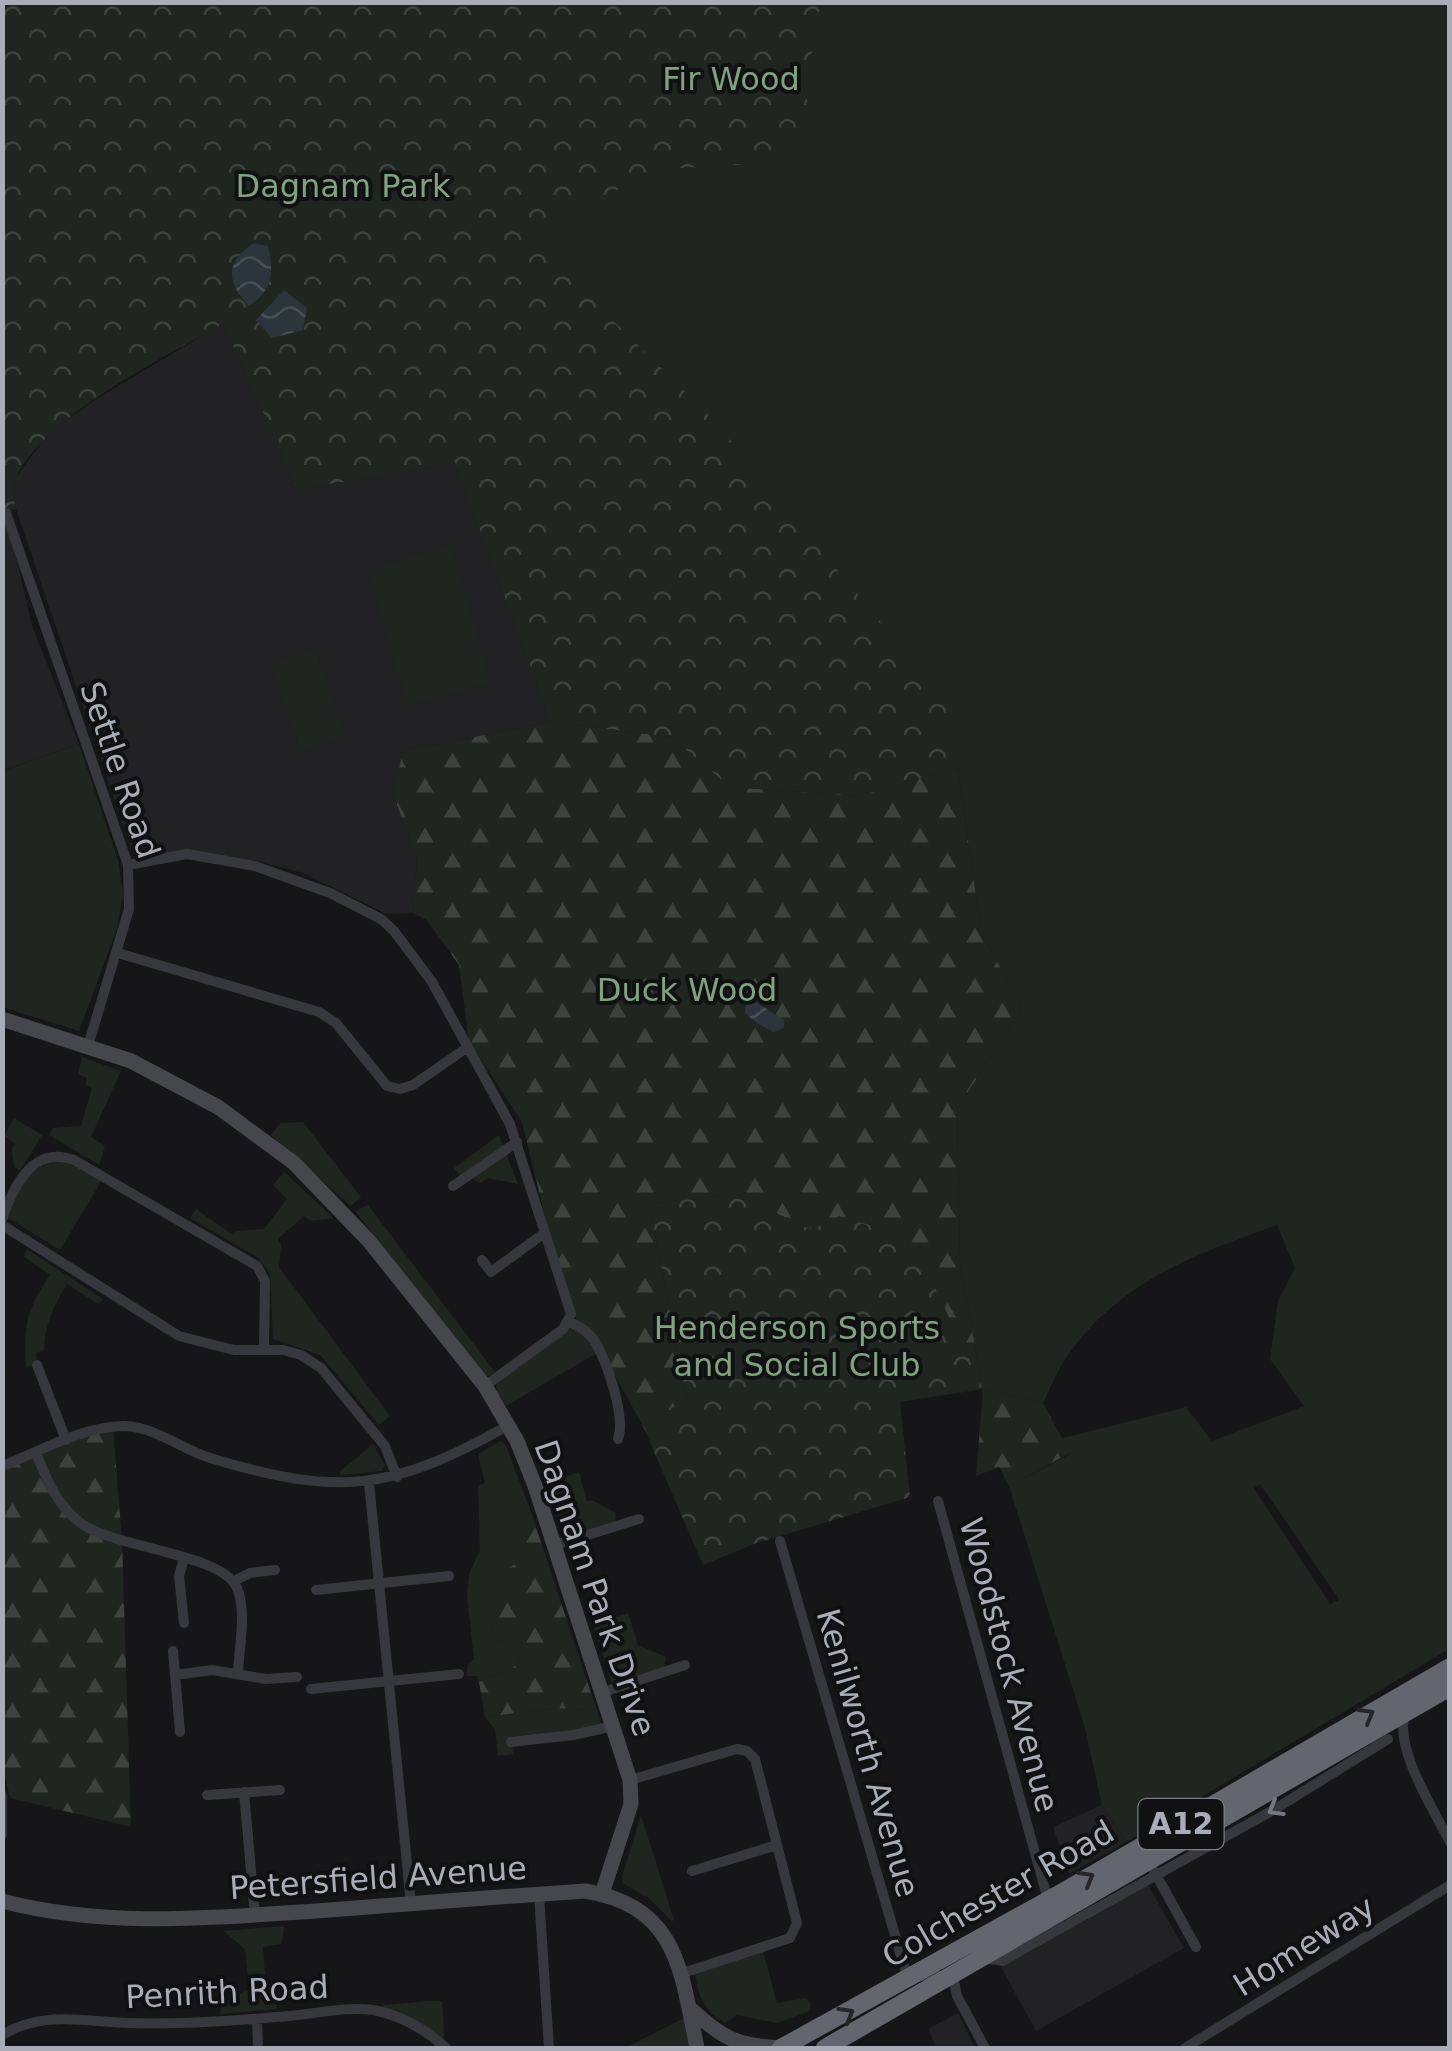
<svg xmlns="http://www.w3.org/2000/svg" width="1452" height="2051" font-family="'DejaVu Sans',sans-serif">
<defs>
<pattern id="forest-firs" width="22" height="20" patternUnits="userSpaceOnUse" patternTransform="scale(2.5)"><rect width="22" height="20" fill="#1e261f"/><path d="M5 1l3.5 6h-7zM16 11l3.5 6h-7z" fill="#3c433d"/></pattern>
<pattern id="park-crowns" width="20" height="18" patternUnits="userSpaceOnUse" patternTransform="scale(2.5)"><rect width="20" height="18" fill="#1e261f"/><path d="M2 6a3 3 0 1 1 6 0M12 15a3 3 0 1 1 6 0" fill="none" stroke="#3c433d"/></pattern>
<pattern id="water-waves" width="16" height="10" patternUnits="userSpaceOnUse" patternTransform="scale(2.5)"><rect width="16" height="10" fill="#2c353c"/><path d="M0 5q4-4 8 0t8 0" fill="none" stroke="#485056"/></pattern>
</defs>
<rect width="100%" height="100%" fill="#161618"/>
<!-- built -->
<path fill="#222225" d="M223 323 298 490 455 462 551 722 403 751 393 794 417 859 413 913 386 914 303 873 253 860 243 864 206 855 132 852 16 509 12 492 14 480 48 434 93 401Z
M6 513 32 626 79 744 2 771V514Z
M1102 1805 1126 1842 1069 1874 1053 1827Z
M1148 1885 1184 1948 1036 2031 1001 1967Z
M958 2013 975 2048H937L928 2029Z"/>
<!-- grass -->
<path fill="#1e261f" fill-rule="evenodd" d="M3 3H1449V1649L1126 1842 1102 1805 1085 1728 1009 1486 1070 1454 1062 1438 1186 1407 1212 1441 1304 1406 1270 1359 1278 1301 1295 1268 1277 1225C1196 1255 1128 1277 1073 1348 1060 1364 1052 1385 1043 1403L983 1389 960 1264 957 1109 1022 1008 981 932 958 768 551 722 455 462 298 490 223 323C161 360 46 414 15 479 10 489 14 499 16 509L6 513ZM1260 1484 1339 1599V1600L1330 1604 1254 1488Z
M450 545 491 682 408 706 368 570Z
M315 649 345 736 301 751 271 664Z
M79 744 118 860 123 894 117 929 79 1031 2 1007 3 771Z
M82 1057 121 1071 91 1137 105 1146 99 1165 49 1135 53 1128 81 1126 92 1088 85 1085 87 1078 78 1074Z
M14 1118 42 1135 20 1171 14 1167 12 1149 15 1144 4 1136Z
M303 1122 361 1197 351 1206 271 1135 280 1123Z
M499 1135 518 1184 488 1178 480 1183 463 1174 460 1176 454 1168Z
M62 1160 102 1180 60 1250 8 1218C15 1186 31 1166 62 1160Z
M284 1172 334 1218 310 1221 304 1216 278 1239 281 1245 279 1267 390 1416 379 1425 320 1355 273 1339 270 1273 257 1257 190 1218 196 1209 233 1235 236 1231 264 1229 287 1199 273 1185Z
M368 1205 495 1372 489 1376 483 1374 355 1211Z
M27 1249 103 1299 98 1304 67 1284C53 1307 45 1324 44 1351L36 1353 37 1365 26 1367C23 1326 27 1309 50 1275L23 1256Z
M575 1324 599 1352 506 1406 497 1392 496 1383Z
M500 1441 505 1443 531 1512 521 1520 505 1547 526 1550 530 1557 510 1586 502 1611 492 1622 493 1637 503 1643 519 1635 524 1638 517 1665 479 1682 477 1676H466L468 1664 474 1659 467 1596 469 1574 480 1550 478 1486 485 1483 478 1454Z
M373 1444 385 1465 382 1471 341 1475 339 1472Z
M579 1472 587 1501 592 1500 616 1513 615 1521 564 1537 547 1483Z
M628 1613 638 1645 666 1657 664 1667 612 1684 593 1624Z
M556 1708 589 1710 593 1731 512 1742 513 1754 498 1756 495 1730 485 1717Z
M641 1815 674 1920 672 1921 650 1899 624 1884 622 1877Z
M284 1926 282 1944 263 1947 266 1987 268 1991H276L277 2009 220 2014 221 2004 249 1989 245 1949 224 1931Z
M763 1951 777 2003 806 1998 811 2004 810 2011 777 2023 737 2015 725 2023C708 2014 695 1994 696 1974Z
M428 2001H442L445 2047 425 2031 372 2010 384 2005Z
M686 2017 694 2048H625Z"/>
<!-- forest -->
<path fill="url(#forest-firs)" d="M551 722 671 737 731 787 857 796 958 768 981 932 1022 1008 957 1109 960 1264 983 1389 1043 1403 1070 1453 1009 1486 999 1467 976 1476 983 1389 812 1230 735 1194 649 1204 687 1399 643 1426 607 1361 579 1326 559 1273 522 1122 469 1041 459 965 427 920 413 913 417 859 393 794 403 751Z
M113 1427 122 1540 131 1827 10 1798 2 1762V1466Z
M531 1512 603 1729 593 1731 588 1710 556 1708 485 1717 479 1682 517 1665 524 1638 519 1635 503 1643 493 1637 492 1622 501 1611V1598L510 1586 506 1569 529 1557 526 1550 504 1548 521 1520Z"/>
<!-- park -->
<path fill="url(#park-crowns)" d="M3 3H821L813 38 801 161 666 169 522 231 712 418 950 706 958 768 857 796 730 787 671 737 551 722 455 462 298 490 223 323C161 360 46 414 15 479 10 489 14 499 16 509L3 514Z
M735 1194 812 1230 839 1216 896 1233 929 1275 983 1389 900 1402 910 1497 754 1544 703 1565 643 1426 687 1399 649 1204Z"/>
<!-- water -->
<path fill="url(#water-waves)" d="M254 243 268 246C274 272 273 290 249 306 225 281 226 262 254 243Z
M284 290 307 308 303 330 272 338 256 320Z
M754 1001 784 1020V1028L774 1032 758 1024 745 1013 746 1003Z"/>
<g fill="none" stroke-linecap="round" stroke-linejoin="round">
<!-- street -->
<path stroke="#37383d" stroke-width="10" d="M6 513 128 865 129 909 88 1046
M128 865 187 854 255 866 330 893 381 919 394 931 432 982 510 1124 571 1314 563 1329 485 1386
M118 953 319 1012 336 1023 387 1086 400 1089 413 1085 468 1047
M453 1186 517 1142
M2 1220C13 1186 33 1145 74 1160L257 1266 265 1281 264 1349
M2 1225 179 1336 234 1350H283L301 1355 321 1368 385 1446 397 1477
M482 1260 491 1272 543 1234
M569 1322C579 1326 588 1331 594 1340 607 1361 626 1417 618 1439
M37 1365 66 1440
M36 1453C47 1480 57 1506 82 1524 116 1548 223 1554 237 1588 247 1611 239 1648 238 1673
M2 1466C41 1451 83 1426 125 1426 155 1427 182 1449 210 1458 340 1497 391 1491 509 1425
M369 1483 411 1904
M938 1501 1048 1900
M780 1541 904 1966 910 1978 933 1974 954 1981 957 1996 985 2048
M555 1545 639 1519
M184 1558 179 1576 184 1623
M234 1581 250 1573 275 1570
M316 1590 449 1576
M173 1651 180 1732
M175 1675 212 1670 266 1679 297 1677
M311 1689 459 1674
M603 1692 685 1665
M1405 1714C1394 1749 1434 1810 1450 1842
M511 1742 573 1735 614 1726
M630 1780 737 1749 747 1751 755 1759 797 1923 790 1938 680 1974
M244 1792 255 1916
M2 1795V1835
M207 1795 280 1790
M692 1871 777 1845
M1154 1871 1196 1947
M539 1895 549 2048
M984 1958 1003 1961 1020 1951 1275 1809 1388 1739
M257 2019 258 2048
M2 2035C43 2010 84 2022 129 2023 182 2025 235 2021 289 2016 315 2014 347 2006 373 2010 400 2015 426 2030 446 2048
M1185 2048 1450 1885"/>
<!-- secondary -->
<path stroke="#45474d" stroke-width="15" d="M2 1019 131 1061 218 1107 294 1163 369 1241 485 1386 517 1441 535 1486 630 1780 631 1804 602 1894
M2 1901C105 1928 211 1918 316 1911 406 1904 495 1897 585 1891 678 1906 681 1971 697 2048
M692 2010C724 2040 739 2046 783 2048"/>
<!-- highway -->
<path stroke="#63666e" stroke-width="18" d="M781 2048 1063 1892 1450 1667
M825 2048 1450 1687"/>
</g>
<!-- one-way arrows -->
<defs><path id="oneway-chevron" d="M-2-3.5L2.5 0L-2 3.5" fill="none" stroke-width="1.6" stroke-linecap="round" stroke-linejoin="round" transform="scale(2.5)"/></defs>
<g stroke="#26262a">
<use href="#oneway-chevron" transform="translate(1367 1715) rotate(-30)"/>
<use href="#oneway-chevron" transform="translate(1087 1878) rotate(-30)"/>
<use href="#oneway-chevron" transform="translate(847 2014) rotate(-30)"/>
</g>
<use stroke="#757881" href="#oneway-chevron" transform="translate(1275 1809) rotate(150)"/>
<g text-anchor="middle" stroke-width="8" stroke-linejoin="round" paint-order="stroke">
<!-- shield labels -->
<rect fill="#111113" stroke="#7b7e86" stroke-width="2.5" x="1138.5" y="1799" width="85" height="50" rx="8"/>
<g font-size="30" font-weight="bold" fill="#a8adb8">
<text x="1181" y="1834">A12</text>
</g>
<!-- park labels -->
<g font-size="32" fill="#7fa381" stroke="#111113">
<text x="731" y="90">Fir Wood</text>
<text x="343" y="197">Dagnam Park</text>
<text x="687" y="1001">Duck Wood</text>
<text x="797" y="1339">Henderson Sports<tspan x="797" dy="37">and Social Club</tspan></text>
</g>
<!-- street labels -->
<g font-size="32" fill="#a8adb8" stroke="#111113">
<text transform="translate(120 770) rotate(71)" y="11">Settle Road</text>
<text transform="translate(595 1588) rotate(71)" y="11">Dagnam Park Drive</text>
<text transform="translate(1009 1665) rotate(75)" y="11">Woodstock Avenue</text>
<text transform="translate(868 1753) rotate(74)" y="11">Kenilworth Avenue</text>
<text transform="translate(378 1878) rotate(-4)" y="11">Petersfield Avenue</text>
<text transform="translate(998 1894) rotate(-30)" y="11">Colchester Road</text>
<text transform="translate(1304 1946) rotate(-32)" y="11">Homeway</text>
<text transform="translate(227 1992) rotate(-3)" y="11">Penrith Road</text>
</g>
</g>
<!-- border -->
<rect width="1452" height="2051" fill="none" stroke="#a8adb8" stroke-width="10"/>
</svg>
